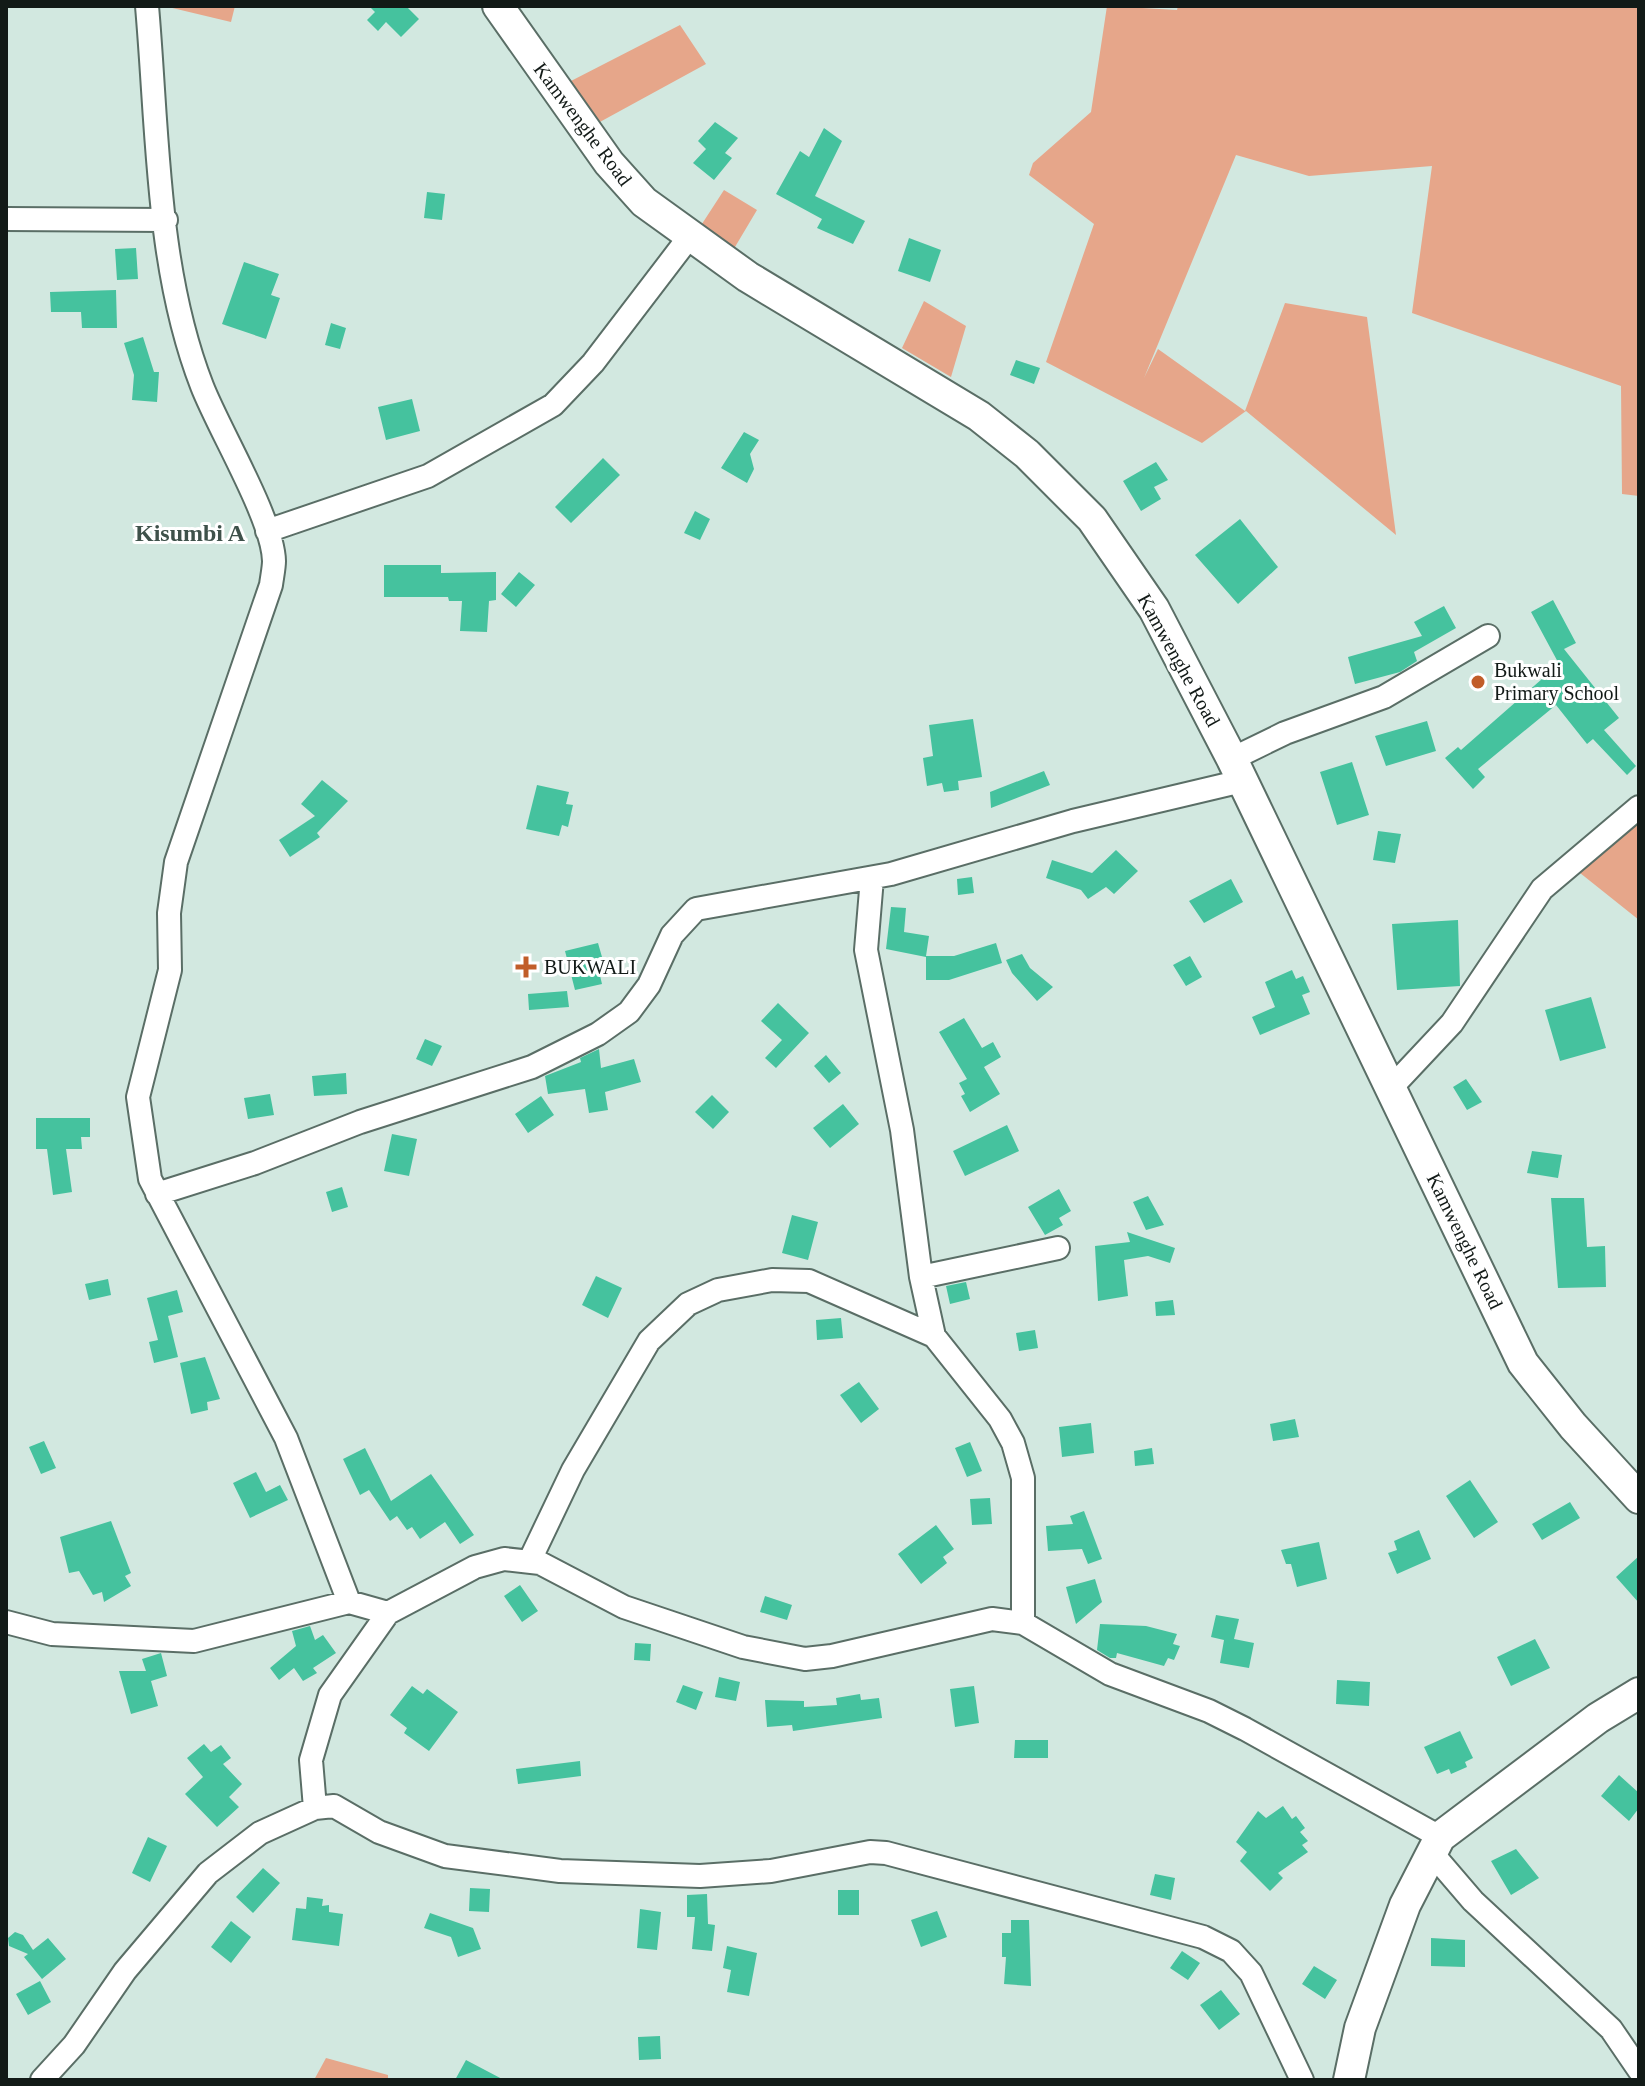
<svg xmlns="http://www.w3.org/2000/svg" width="1645" height="2086" font-family="Georgia,serif">
<rect width="100%" height="100%" fill="#d2e8e0"/>
<!-- green -->
<path fill="#e6a68a" d="M164 6H235L231 22Z
M1107 6 1177 10 1178 6H1639V496L1622 494 1621 386 1412 313 1432 166 1309 176 1236 155 1144 378 1158 349 1245 411 1285 303 1367 317 1396 535 1246 411 1202 443 1046 362 1094 224 1029 175 1033 163 1091 112Z
M680 25 706 64 598 123 569 82Z
M724 190 757 210 732 252 698 230Z
M924 301 966 326 951 377 902 348Z
M1639 798V920L1565 861Z
M326 2058 388 2075V2080H314Z"/>
<!-- building -->
<path fill="#45c29e" d="M369 6H406L419 19 401 37 386 22 378 31 367 20 375 12Z
M715 122 738 138 725 153 732 158 714 180 693 163 706 149 698 141Z
M824 128 842 141 815 196 865 221 853 244 817 228 822 219 776 194 800 151 809 157Z
M427 192 445 194 442 220 424 218Z
M909 238 941 250 930 282 898 271Z
M136 248 138 279 117 280 115 249Z
M244 262 279 274 271 295 280 298 266 339 222 324Z
M116 290 117 328H82L81 312H51L50 292Z
M331 323 346 328 340 349 325 345Z
M143 337 154 372H159L157 402 132 400 134 375 124 343Z
M1016 360 1040 368 1034 384 1010 375Z
M412 399 420 431 386 440 378 407Z
M744 432 759 440 750 454 754 469 747 483 721 468Z
M603 458 620 475 571 523 555 507Z
M1156 462 1168 480 1154 487 1161 499 1141 511 1123 481Z
M695 511 710 519 700 540 684 533Z
M1240 519 1278 567 1238 604 1195 555Z
M384 565H441V573L496 572V600L489 601 487 632 460 631 462 601H449L448 597H384Z
M519 572 535 585 516 607 501 594Z
M1553 600 1576 643 1564 649 1619 718 1604 730 1636 766 1627 775 1593 739 1587 744 1556 705 1478 769 1485 777 1473 789 1445 758 1458 747 1461 750 1559 664 1531 612Z
M1444 606 1456 628 1414 652 1417 661 1400 672 1355 684 1348 657 1422 636 1414 622Z
M973 719 982 777 958 781 959 790 944 792 942 783 927 786 923 758 933 756 929 725Z
M1427 721 1436 751 1386 766 1375 736Z
M1352 762 1369 815 1337 825 1320 772Z
M1044 771 1050 785 991 808 990 792Z
M322 780 348 801 317 833 320 837 290 857 279 840 315 816 301 804Z
M537 785 569 792 566 804 573 805 568 827 562 825 559 836 526 829Z
M1378 831 1401 834 1395 863 1373 860Z
M1116 850 1138 871 1114 894 1106 887 1088 899 1081 890 1046 878 1052 860 1092 873Z
M972 877 974 893 958 895 957 879Z
M1231 879 1243 902 1204 923 1189 901Z
M891 907 906 908 904 932 929 936 926 956H954L996 943 1002 963 949 980H926V957L886 949Z
M1458 920 1460 986 1397 990 1392 924Z
M598 943 602 957 596 959 602 984 575 990 565 951Z
M1022 954 1030 968 1053 987 1037 1001 1012 973 1006 960Z
M1190 956 1202 977 1186 986 1173 965Z
M1292 970 1296 979 1303 976 1310 992 1302 995 1310 1014 1260 1035 1252 1017 1275 1007 1265 982Z
M567 991 569 1007 529 1010 528 994Z
M1591 997 1606 1048 1560 1061 1545 1010Z
M778 1003 809 1033 776 1068 765 1058 782 1040 761 1021Z
M964 1018 982 1048 993 1042 1001 1057 984 1067 1000 1094 970 1112 961 1096 965 1094 959 1083 967 1079 939 1032Z
M425 1039 442 1046 432 1066 416 1059Z
M599 1049 601 1068 634 1059 641 1082 605 1092 608 1110 589 1113 585 1089 548 1094 545 1076 581 1062 580 1058Z
M826 1055 841 1073 829 1083 814 1066Z
M346 1073 347 1094 314 1096 312 1076Z
M1466 1079 1482 1102 1467 1110 1453 1087Z
M270 1094 274 1115 248 1119 244 1098Z
M712 1095 729 1112 713 1129 695 1112Z
M541 1096 554 1115 528 1133 515 1114Z
M843 1104 859 1124 830 1148 813 1128Z
M36 1118H90V1137H81L82 1149H66L72 1192 53 1195 47 1149H36Z
M1007 1125 1019 1151 965 1176 953 1151Z
M392 1134 417 1139 409 1176 384 1171Z
M1532 1151 1562 1155 1558 1178 1527 1173Z
M342 1187 348 1207 332 1212 326 1192Z
M1059 1189 1071 1211 1059 1218 1063 1225 1045 1235 1028 1207Z
M1148 1196 1164 1225 1146 1230 1133 1202Z
M1551 1198H1584L1587 1247 1605 1246 1606 1287 1558 1288Z
M792 1215 818 1222 808 1260 782 1253Z
M1127 1232 1175 1248 1170 1263 1148 1256 1124 1260 1128 1296 1098 1301 1095 1246 1130 1242Z
M596 1276 622 1288 608 1318 582 1305Z
M108 1279 111 1295 89 1300 85 1284Z
M966 1282 970 1299 950 1304 946 1286Z
M177 1290 183 1312 168 1316 178 1357 154 1363 149 1342 158 1340 147 1298Z
M1173 1300 1175 1315 1156 1316 1155 1302Z
M841 1318 843 1338 817 1340 816 1320Z
M1035 1330 1038 1348 1019 1351 1016 1333Z
M205 1357 220 1399 207 1402 208 1410 191 1414 180 1363Z
M859 1382 879 1409 861 1423 840 1395Z
M1295 1419 1299 1437 1273 1441 1270 1424Z
M1091 1423 1094 1453 1062 1457 1059 1427Z
M44 1441 56 1468 41 1474 29 1447Z
M970 1442 982 1471 967 1477 955 1448Z
M365 1448 391 1501 431 1474 474 1535 460 1544 445 1522 420 1539 412 1527 407 1530 397 1516 390 1521 369 1490 360 1495 343 1459Z
M1152 1448 1154 1464 1135 1466 1134 1451Z
M256 1472 266 1492 280 1485 288 1500 250 1518 233 1483Z
M1470 1480 1498 1522 1474 1538 1446 1496Z
M990 1498 992 1524 972 1525 970 1499Z
M1570 1502 1580 1518 1542 1540 1532 1524Z
M1084 1511 1102 1559 1088 1564 1082 1549 1048 1551 1046 1526 1073 1524 1070 1516Z
M111 1521 131 1573 125 1576 131 1586 104 1602 102 1592 93 1595 79 1571 69 1573 60 1537Z
M936 1525 954 1549 943 1557 947 1563 921 1584 898 1554Z
M1419 1530 1431 1559 1397 1574 1388 1553 1397 1550 1394 1541Z
M1319 1542 1327 1579 1297 1587 1291 1564H1286L1281 1550Z
M1639 1556V1603L1616 1577Z
M1095 1579 1102 1602 1076 1624 1066 1587Z
M520 1585 538 1611 522 1622 504 1596Z
M765 1596 792 1605 787 1620 760 1612Z
M1216 1615 1239 1619 1234 1639 1254 1643 1249 1668 1220 1663 1224 1640 1211 1637Z
M1100 1624 1146 1626 1177 1634 1173 1644 1180 1646 1174 1660 1168 1658 1164 1666 1117 1653 1116 1658H1110L1097 1650Z
M310 1626 315 1640 323 1635 336 1653 313 1668 317 1673 303 1681 294 1668 279 1680 270 1668 296 1646 292 1631Z
M1535 1639 1550 1668 1511 1686 1497 1657Z
M635 1643 651 1644 650 1661 634 1660Z
M161 1653 167 1676 151 1681 158 1706 131 1714 119 1671H146L142 1659Z
M719 1677 740 1682 736 1701 715 1697Z
M1337 1680 1370 1682 1369 1706 1336 1704Z
M683 1685 703 1692 696 1710 676 1702Z
M412 1686 423 1694 427 1689 458 1712 429 1751 404 1733 407 1728 390 1715Z
M974 1686 979 1723 955 1727 950 1689Z
M860 1694 861 1700 879 1698 882 1718 793 1731 792 1725 767 1727 765 1700 804 1701V1707L837 1705 836 1698Z
M1460 1731 1473 1758 1465 1762 1467 1767 1451 1774 1449 1769 1437 1774 1424 1747Z
M1015 1740H1048V1758H1014Z
M204 1744 211 1752 221 1745 231 1758 223 1764 242 1784 229 1797 239 1807 217 1827 185 1794 203 1777 187 1758Z
M580 1761 581 1776 518 1784 516 1769Z
M1619 1775 1639 1793V1808L1629 1821 1601 1796Z
M1283 1806 1292 1819 1296 1816 1305 1828 1300 1832 1308 1841 1302 1845 1308 1852 1278 1873 1283 1878 1270 1891 1240 1861 1247 1852 1236 1842 1258 1811 1266 1818Z
M148 1837 167 1846 150 1882 132 1873Z
M1516 1849 1539 1878 1511 1895 1491 1861Z
M263 1868 280 1883 253 1913 236 1897Z
M1155 1874 1175 1878 1171 1900 1150 1895Z
M470 1888 490 1889 489 1912 469 1911Z
M838 1890H859V1915H838Z
M707 1894 708 1924 715 1925 712 1951 692 1949 695 1917H687V1895Z
M307 1897 323 1899 322 1906 329 1905V1912L343 1914 339 1946 292 1940 296 1908 306 1909Z
M640 1909 661 1912 657 1950 637 1948Z
M937 1911 947 1937 921 1947 911 1920Z
M430 1913 473 1928 481 1949 458 1957 451 1937 424 1928Z
M1011 1920H1029L1031 1986 1004 1984 1006 1957H1002V1933H1011Z
M231 1921 251 1937 231 1963 211 1947Z
M15 1932 23 1935 33 1950 48 1938 66 1959 42 1979 24 1957 28 1954 9 1946 8 1938Z
M1431 1938 1465 1940V1967L1431 1966Z
M727 1946 757 1953 749 1996 727 1992 731 1970 723 1968Z
M1182 1951 1200 1963 1188 1980 1170 1968Z
M1314 1966 1337 1980 1325 1999 1302 1984Z
M40 1981 51 2002 28 2015 16 1994Z
M1221 1990 1240 2014 1219 2030 1200 2005Z
M660 2036 661 2059 639 2060 638 2037Z
M466 2060 504 2080H455Z"/>
<g fill="none" stroke-linecap="round" stroke-linejoin="round">
<!-- street casing -->
<g stroke="#5a6e66" stroke-width="26">
<path id="street" d="M147 6C158 131 156 268 202 386 219 430 273 519 274 561 274 568 272 577 271 585L176 862 169 913 170 970 138 1097 150 1179 286 1438 349 1602
M6 219 166 220
M267 531 428 476 553 405 593 363 690 236
M1232 759 1285 733 1384 697 1488 636
M872 878 866 950 902 1130 921 1277 934 1336
M1391 1088 1452 1023 1542 889 1639 807
M157 1194 255 1163 360 1122 532 1067 598 1034 629 1012 649 985 672 935 696 909 891 874 1073 821 1242 781
M921 1277 1058 1248
M530 1560 573 1470 649 1341 688 1304 718 1290 772 1280 809 1281 934 1336 1000 1419 1013 1443 1023 1478V1623
M6 1622 52 1634 194 1641 349 1602 388 1613 475 1567 504 1559 540 1563 624 1607 743 1647 805 1659 832 1656 992 1619 1023 1623 1110 1674 1209 1711 1245 1729 1440 1837
M315 1808 311 1760 330 1695 388 1613
M1431 1852 1473 1901 1611 2029 1639 2070
M42 2080 74 2045 125 1971 208 1873 260 1833 315 1808 334 1806 379 1832 445 1856 560 1871 700 1876 771 1871 870 1852 886 1853 1203 1937 1231 1951 1251 1973 1302 2080"/>
</g>
<!-- secondary casing -->
<g stroke="#5a6e66" stroke-width="34">
<path id="secondary" d="M498 6 609 163 644 202 748 277 979 416 1027 454 1092 519 1154 609 1232 759 1523 1363 1573 1426 1639 1498
M1349 2080 1360 2028 1405 1905 1440 1837 1598 1718 1639 1693"/>
</g>
<!-- street -->
<use href="#street" stroke="#fff" stroke-width="22"/>
<!-- secondary -->
<use href="#secondary" stroke="#fff" stroke-width="30"/>
</g>
<!-- markers -->
<g fill="#c15d29" stroke="#fff" stroke-width="3">
<circle cx="1478" cy="682" r="8"/>
<path d="M522 955h8v8h8v8h-8v8h-8v-8h-8v-8h8z"/>
</g>
<g text-anchor="middle" stroke-width="6" stroke-linejoin="round" paint-order="stroke">
<!-- street labels -->
<g font-size="20" fill="#121a17" stroke="#fff">
<text transform="translate(583 124) rotate(53)" y="7">Kamwenghe Road</text>
<text transform="translate(1179 660) rotate(61)" y="7">Kamwenghe Road</text>
<text transform="translate(1465 1241) rotate(64)" y="7">Kamwenghe Road</text>
</g>
<!-- poi labels -->
<g font-size="20" fill="#121a17" stroke="#fff" text-anchor="start">
<text x="1494" y="677">Bukwali<tspan x="1494" dy="23">Primary School</tspan></text>
<text x="544" y="974">BUKWALI</text>
</g>
<!-- quarter labels -->
<g font-size="24" font-weight="bold" fill="#3e514a" stroke="#fff">
<text x="190" y="541">Kisumbi A</text>
</g>
</g>
<!-- border -->
<rect width="1645" height="2086" fill="none" stroke="#121a17" stroke-width="16"/>
</svg>
